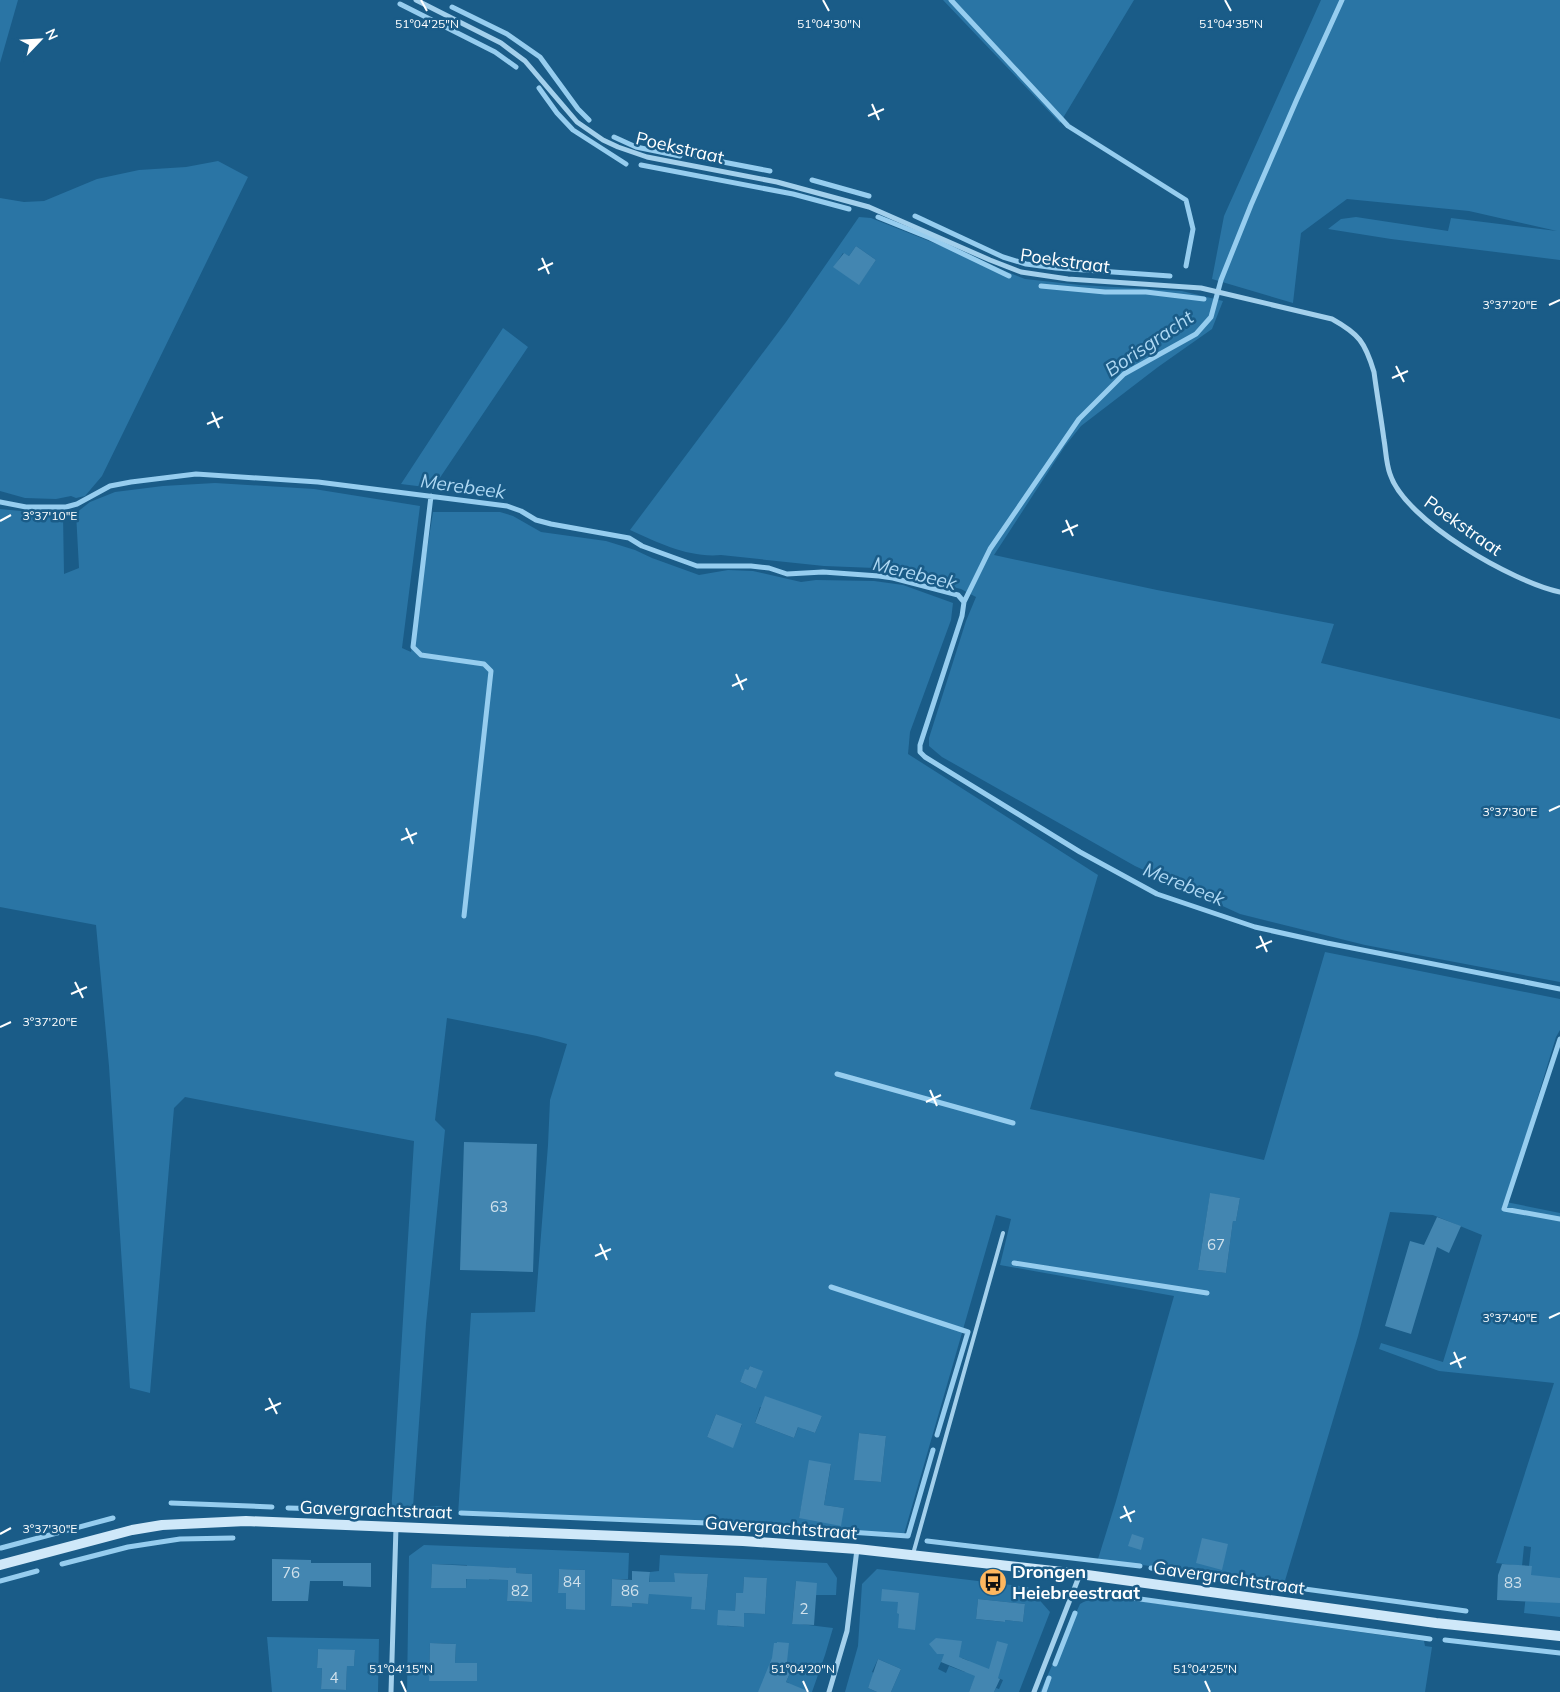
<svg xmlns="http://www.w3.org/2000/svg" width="1560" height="1692" font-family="Mulish,sans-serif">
<rect width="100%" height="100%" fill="#1a5c88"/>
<!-- green -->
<path fill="#2a75a5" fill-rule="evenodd" d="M0 0H18L0 63Z
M943 0H1134L1060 123Z
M1321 0H1560V260L1391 239 1328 229 1341 219 1356 217 1448 231 1451 218 1557 231 1469 211 1347 199 1301 233 1293 303 1212 279 1224 216Z
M218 161 248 177 102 476 85 496 76 498 71 496 56 499 25 498 0 491V198L24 202 44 201 97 179 139 170 186 167Z
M859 217 871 218 1025 279 1080 285 1182 291 1223 301 1212 329 1158 367 1081 426 1065 446 994 555 1157 590 1334 624 1321 663 1560 719V982L1365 945 1240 914 1135 866 942 757 929 746V738L966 621 976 597 961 589 875 568 824 566 721 555C689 558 659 543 630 530L786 322ZM856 246 876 260 859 284 834 267 843 253 849 256Z
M503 328 528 347 433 488 401 484Z
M215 483 314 489 420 506 402 648 411 652 433 512H500L513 516 541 532 606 541 635 550 652 558 699 575 728 570 753 571 801 582 816 580 874 581 903 585 953 603 951 620 910 732 908 754 1098 875 1030 1109 1264 1160 1325 952 1560 999V1030L1556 1037 1506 1202 1560 1213V1617L1524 1613 1531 1547 1524 1546 1522 1566 1496 1563 1554 1383 1439 1371 1379 1349 1381 1343 1443 1362 1482 1235 1433 1215 1390 1212 1358 1336 1284 1584 1098 1559 1116 1501 1174 1296 1000 1265 1011 1219 996 1215 904 1534 637 1519 458 1515 471 1313 535 1312 548 1145 550 1100 567 1044 537 1036 447 1018 435 1120 445 1130 426 1324 413 1507 442 1506V1516L391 1514 414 1141 185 1097 174 1108 150 1393 130 1388 109 1066 96 925 0 907V509L63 515 64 574 79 568 76 513 90 502 115 492 163 486ZM1210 1194 1240 1198 1236 1221H1233L1226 1273 1198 1270ZM750 1366 762 1371 756 1389 740 1382 745 1370H748ZM760 1407 770 1410 822 1416 815 1433 804 1429 799 1425 794 1438 755 1423ZM716 1414 742 1425 732 1447 707 1437ZM859 1433 886 1436 881 1482 855 1480ZM810 1461 831 1465 824 1505 844 1508 799 1518Z
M424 1545 629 1553 628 1579H612L611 1606 632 1607V1603L648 1604 650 1572 659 1571 660 1555 827 1563 837 1578 836 1595H816L796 1581 792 1623 833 1628 825 1655 812 1692H786L789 1683 786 1682 790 1673 758 1692H407L409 1556ZM432 1564 467 1565 466 1588 431 1587ZM490 1567 515 1568 516 1573 532 1574V1602L507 1601 508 1580H489ZM559 1569 585 1570V1605L566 1604V1593H558ZM675 1573 708 1574 705 1610 692 1609V1597L675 1582ZM744 1577 767 1578 765 1614 744 1613 743 1627 727 1626 728 1611H735L736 1593H743ZM430 1643 456 1644 455 1663 477 1664V1681H429Z
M877 1569 1028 1587 1050 1612 1019 1692H994L996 1688 999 1689 1003 1680 978 1670 969 1692H891L901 1669 878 1659 872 1672 874 1673 868 1688 877 1692H845L858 1646 862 1584ZM978 1599 1025 1604 1023 1622 1005 1620 1004 1622 976 1619ZM944 1655 961 1662 962 1658 969 1661 965 1672 949 1666 946 1673 938 1669Z
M1096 1595 1424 1641 1425 1646 1432 1647 1425 1692H1040L1080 1604Z
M267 1637 379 1639 378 1692H272ZM318 1649 355 1651 354 1666H347L346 1690 321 1689 322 1668 317 1667Z"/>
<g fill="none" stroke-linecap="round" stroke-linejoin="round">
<!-- stream -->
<path stroke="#96cdef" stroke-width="5" d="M951 0 1068 126 1186 200 1193 229 1186 266
M400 4 495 52 516 67
M452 7 507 34 540 57 578 109 589 120
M539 88 557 113 573 130 626 164
M614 137 636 147 680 156
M697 157 770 171
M641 165 793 194 849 209
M812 180 869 196
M915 216 1003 257 1026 264 1056 268 1170 276
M878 217 930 238 1009 276
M1041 286 1105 292H1146L1204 299
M431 496 413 647 421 655 484 664 491 671 464 916
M0 502 26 507H66L77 504 110 486 131 482 196 474 318 482 507 506 521 511 536 520 551 524 629 538 642 546 697 566H751L769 568 787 574 823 572 879 576 893 578 958 595 964 602 962 616 920 745V752L925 757 1080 852 1157 894 1255 927 1327 943 1560 989
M964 602 990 549 1079 419 1124 374 1196 334 1211 317 1221 280 1251 205 1297 99 1342 0
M1560 1039 1504 1209 1560 1219
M837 1074 1013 1123
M1014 1263 1207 1293
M831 1287 968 1332 937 1435
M171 1503 272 1507
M288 1508 441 1512
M461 1513 707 1523
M717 1523 908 1536 933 1450
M927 1541 1140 1566
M1 1548 113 1518
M62 1564 128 1547 180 1539 233 1538
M1151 1568 1466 1611
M0 1581 37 1571
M1104 1594 1430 1639
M1445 1640 1560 1653
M1055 1664 1075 1613
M1044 1692 1049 1678"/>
</g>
<!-- building -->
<path fill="#4386b1" d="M856 246 876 260 859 285 833 267 844 253 849 256Z
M464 1142 537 1144 533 1272 460 1270Z
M1210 1193 1240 1198 1236 1221H1233L1226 1273 1198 1270Z
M1437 1217 1461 1226 1449 1253 1437 1247 1411 1334 1385 1326 1410 1241 1424 1245Z
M750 1366 763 1371 756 1389 740 1382 745 1369 748 1370Z
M765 1396 822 1416 815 1433 798 1427 794 1438 755 1423Z
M716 1414 742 1424 733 1448 707 1437Z
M859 1433 886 1436 881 1482 854 1480Z
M809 1460 831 1464 824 1505 844 1508 841 1526 799 1518Z
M1132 1534 1144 1538 1141 1550 1128 1546Z
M1202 1538 1228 1544 1222 1570 1196 1563Z
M272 1559 311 1560V1563H371V1587L343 1586V1581H310L308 1601H272Z
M432 1564 516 1568V1573L532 1574V1602L507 1601 508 1580 466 1579V1588H431Z
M1502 1564 1532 1566 1531 1575 1560 1578V1603L1497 1600 1498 1575Z
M559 1569 585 1570V1610L566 1609V1593H558Z
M632 1571 650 1572 649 1582H675L674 1573 708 1574 705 1610 691 1609 692 1597 649 1594 648 1604 632 1603V1607L611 1606 612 1579 632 1580Z
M744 1577 767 1578 765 1614 744 1613V1627L717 1625 718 1610 735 1611 736 1593H743Z
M796 1581 817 1583 814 1625 792 1624Z
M882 1589 919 1593 915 1630 898 1628 899 1614 897 1613 898 1602 881 1601Z
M978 1599 1025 1604 1023 1622 1005 1620V1622L976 1619Z
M936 1638 962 1641 959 1657 989 1669 997 1641 1008 1644 998 1678 1000 1679 994 1692H969L975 1676 941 1662 944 1654H937L929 1644Z
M777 1642 789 1643 786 1671 790 1673 786 1682 810 1692H758L772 1658 774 1643H777Z
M430 1643 456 1644 455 1663H477V1681H429Z
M318 1649 355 1650 354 1666H347L346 1690 321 1689 322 1668H317Z
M878 1659 901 1669 891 1692H877L868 1688Z"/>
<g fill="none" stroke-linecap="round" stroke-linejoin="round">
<!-- lane -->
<path stroke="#a3d0ec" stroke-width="4" d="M913 1554 1003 1233"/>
<!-- street -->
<path stroke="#a3d0ec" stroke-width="5" d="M416 0 501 43 525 61 577 122 603 140 618 147 647 157 777 182 869 207 990 260 1021 272 1068 279 1201 288 1332 319C1359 334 1365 342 1374 372 1377 395 1381 417 1384 440 1386 451 1386 463 1390 474 1405 521 1513 582 1560 592
M391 1692 396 1527
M829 1692 847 1631 857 1549
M1034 1692 1080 1574"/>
<!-- secondary -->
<path stroke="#cfe8f9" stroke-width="10" d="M0 1565 132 1530 162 1525 246 1521 743 1541 857 1549 1080 1574 1436 1623 1560 1636"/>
</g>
<!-- ticks -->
<path fill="none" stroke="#fff" stroke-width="2" d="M421 0 427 11M823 0 829 11M1225 0 1231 11M872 104 879 120M868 116 884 109M542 258 549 274M538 270 553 263M1549 305 1560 300M1396 366 1404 382M1392 378 1408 371M212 412 219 428M207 424 223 417M1066 520 1073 536M0 521 11 515M1062 532 1078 525M736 674 743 690M732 686 747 679M1549 811 1560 806M406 828 413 844M401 840 417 833M1260 936 1267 952M1256 948 1272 941M75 982 83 998M71 994 87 987M0 1027 11 1022M930 1090 937 1106M926 1102 941 1095M600 1244 607 1260M595 1256 611 1249M1549 1318 1560 1313M1454 1352 1461 1368M1450 1364 1466 1357M269 1398 277 1414M265 1410 281 1403M1124 1506 1131 1522M1120 1518 1135 1511M0 1534 11 1528M401 1681 406 1692M803 1681 808 1692M1205 1681 1210 1692"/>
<!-- icons -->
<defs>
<g id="bus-disc" transform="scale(1.4375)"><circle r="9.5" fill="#feb75f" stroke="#1a5c88"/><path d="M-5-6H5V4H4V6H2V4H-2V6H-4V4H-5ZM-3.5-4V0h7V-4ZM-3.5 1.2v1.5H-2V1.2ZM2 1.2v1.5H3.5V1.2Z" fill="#111"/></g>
</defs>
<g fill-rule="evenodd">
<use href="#bus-disc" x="993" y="1582"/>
</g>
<g text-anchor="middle" stroke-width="5" stroke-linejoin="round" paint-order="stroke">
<!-- number labels -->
<g font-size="15" fill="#d0e1ec">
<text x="499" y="1212">63</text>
<text x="1216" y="1250">67</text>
<text x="291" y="1578">76</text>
<text x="572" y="1587">84</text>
<text x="1513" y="1588">83</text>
<text x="520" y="1596">82</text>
<text x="630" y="1596">86</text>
<text x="804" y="1614">2</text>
<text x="334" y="1683">4</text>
</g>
<!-- street labels -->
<g font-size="18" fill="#fff" stroke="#1a5c88">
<text transform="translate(680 148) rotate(13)" y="6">Poekstraat</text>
<text transform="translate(1065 261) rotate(8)" y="6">Poekstraat</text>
<text transform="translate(1463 526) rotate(35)" y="6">Poekstraat</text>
<text transform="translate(376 1510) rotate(2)" y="6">Gavergrachtstraat</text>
<text transform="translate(781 1528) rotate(4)" y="6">Gavergrachtstraat</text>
<text transform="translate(1229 1578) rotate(8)" y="6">Gavergrachtstraat</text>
</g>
<!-- poi labels -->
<g font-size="18" font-weight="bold" fill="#fff" stroke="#1a5c88" text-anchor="start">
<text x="1012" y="1578">Drongen<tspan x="1012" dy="21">Heiebreestraat</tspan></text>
</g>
<!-- water labels -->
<g font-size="19" font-style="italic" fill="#afd9f4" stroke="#1a5c88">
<text transform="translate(1149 343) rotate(-34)" y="7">Borisgracht</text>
<text transform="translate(463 486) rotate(8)" y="7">Merebeek</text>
<text transform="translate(915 573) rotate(14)" y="7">Merebeek</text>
<text transform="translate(1184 884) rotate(22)" y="7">Merebeek</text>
</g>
</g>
<g font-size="12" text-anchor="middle" fill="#fff" stroke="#1a5c88" stroke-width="5" stroke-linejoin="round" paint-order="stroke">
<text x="427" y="28">51°04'25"N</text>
<text x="829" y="28">51°04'30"N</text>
<text x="1231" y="28">51°04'35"N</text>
<text x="1510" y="309">3°37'20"E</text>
<text x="50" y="520">3°37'10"E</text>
<text x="1510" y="816">3°37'30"E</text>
<text x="50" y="1026">3°37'20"E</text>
<text x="1510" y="1322">3°37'40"E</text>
<text x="50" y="1533">3°37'30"E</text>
<text x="401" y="1673">51°04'15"N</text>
<text x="803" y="1673">51°04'20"N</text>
<text x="1205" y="1673">51°04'25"N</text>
</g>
<!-- north arrow -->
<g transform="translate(40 40) rotate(65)" stroke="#1a5c88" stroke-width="4" paint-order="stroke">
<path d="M0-4L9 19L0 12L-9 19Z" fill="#ffffff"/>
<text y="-8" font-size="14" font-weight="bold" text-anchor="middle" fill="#ffffff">N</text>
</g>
</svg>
